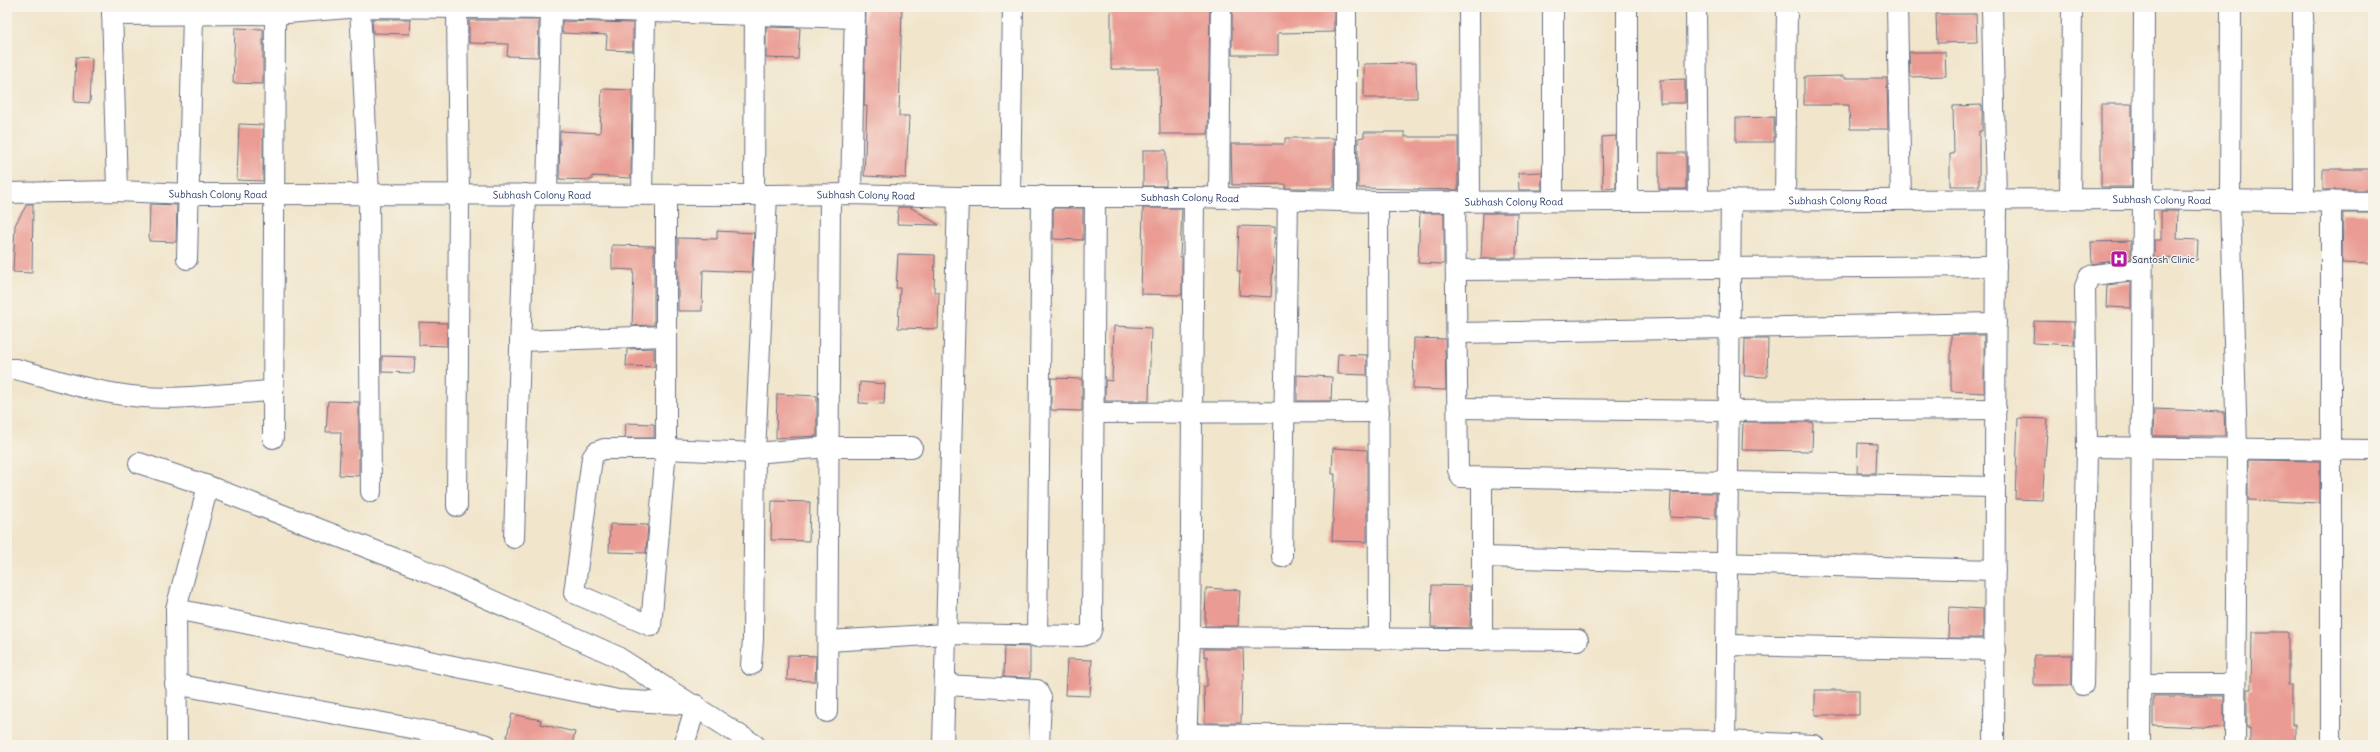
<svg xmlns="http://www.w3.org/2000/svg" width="2380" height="752" font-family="Delius,sans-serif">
<rect width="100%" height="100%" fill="#f7f3e8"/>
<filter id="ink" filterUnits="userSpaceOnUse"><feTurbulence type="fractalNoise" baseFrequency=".025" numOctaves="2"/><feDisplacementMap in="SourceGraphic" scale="8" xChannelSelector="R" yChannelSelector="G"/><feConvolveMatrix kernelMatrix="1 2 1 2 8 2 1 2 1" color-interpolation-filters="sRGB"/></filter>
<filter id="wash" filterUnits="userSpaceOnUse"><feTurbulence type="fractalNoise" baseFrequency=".012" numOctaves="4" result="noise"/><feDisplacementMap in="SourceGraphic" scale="16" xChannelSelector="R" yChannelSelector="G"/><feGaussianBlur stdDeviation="0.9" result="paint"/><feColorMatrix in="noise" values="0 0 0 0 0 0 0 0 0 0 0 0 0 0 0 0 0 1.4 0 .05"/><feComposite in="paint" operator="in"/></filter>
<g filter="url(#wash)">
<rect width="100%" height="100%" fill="#f1e5cb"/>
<g id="blocks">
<!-- building -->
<path fill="#ea9b93" d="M866 7H902L899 116H909L906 178 864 176 867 106H864Z
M1111 7H1210L1208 134H1160L1159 69H1111Z
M1232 7H1334V32L1278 33V55H1232Z
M1936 14H1976L1977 42 1937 43Z
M372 19H410L409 34 373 33Z
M469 20H539L538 57 507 56 508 44 469 43Z
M562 21 633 23V51L606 50 607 35 562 33Z
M766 27 800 28 798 59 766 58Z
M235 28 263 29V84L233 83Z
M1909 52H1945L1946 76 1910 77Z
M76 57 92 58 90 103 74 102Z
M1416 63 1417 98H1364V64Z
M1844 76V78H1887L1888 129H1850L1849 105H1804V77Z
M1685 79V103H1660V80Z
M602 89 632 90 631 178 592 176V180L559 179 560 131 600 133Z
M2101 104H2132V187H2101Z
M1982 105V131H1979V186H1950V154H1954L1953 106Z
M1774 117V142H1736V118Z
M239 124 263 125V181L237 180Z
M1364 132H1405V137H1458V190L1358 188V138L1364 137Z
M1616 136V188L1603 189 1602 137Z
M1285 138H1334V188H1285V184L1232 185 1231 144H1285Z
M1143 150H1166V186H1143Z
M1659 153H1686V189H1659Z
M2323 169H2373V190H2323Z
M1542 172V190H1519L1518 173Z
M27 204H33L32 273 13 272 15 225Z
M150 204 177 205 176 242 149 241Z
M898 207H910L939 225 897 224Z
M1053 208H1083V240L1053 239Z
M1143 208H1182L1180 257H1182V295L1141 294Z
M2161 211H2178L2177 239 2198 240 2197 260 2154 258V240H2161Z
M1420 213H1444V264L1418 263Z
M1483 213H1517L1516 258H1481Z
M2343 213H2373V264L2342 263Z
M1239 226 1275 227 1271 297 1239 295 1240 271H1237Z
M717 231 754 233 752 272 703 270 702 311H678V238L717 239Z
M2131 241V259L2092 264 2091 242Z
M612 245 654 246V325L632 326 634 270 612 269Z
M898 254 935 255 934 292H939L938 329 898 328 900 288H896Z
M2131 282V308L2106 307 2107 285Z
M2034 321 2074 322V345L2033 343Z
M419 322 447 323V346L419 345Z
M1114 326 1151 328 1149 401H1105V380L1112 381Z
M1951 335H1984V393L1951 391Z
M1414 338 1445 339 1446 390 1413 389Z
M1745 339H1768L1767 377 1744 376Z
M654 348V367L626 366 627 349Z
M1338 354 1367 355V375L1337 374Z
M382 356 415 357 414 373 382 372Z
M1297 375 1332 377 1331 401H1297Z
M1051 378 1082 379V411L1051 410Z
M860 382 885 384 884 404 859 403Z
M777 394 817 396V436L776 438Z
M328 401 359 402V476L339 475 341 432H326Z
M2154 409 2224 412 2225 436H2153Z
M2018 418 2048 419 2042 500 2015 499Z
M1743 422H1813L1812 451 1742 450Z
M626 423 654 424V438H625Z
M1858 443 1877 444 1876 473H1857Z
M1333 448 1367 450V542L1332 541 1335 474H1332Z
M2248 460 2320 461V503L2248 500Z
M1671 492 1716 493V519L1670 517Z
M772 501 810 502 809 541 771 540Z
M610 524 648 525 646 553 609 552Z
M1432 585 1470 586V628L1431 627Z
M1206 588 1240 590 1238 626H1205Z
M1949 607 1983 609V638H1948Z
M2252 632H2288V685H2292V725H2295V745H2250V728H2247V689H2251Z
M1004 646 1030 647V678L1003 677Z
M1204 649H1243L1244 680H1242L1241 723H1205L1204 687 1207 686V656L1204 657Z
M788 655 816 656 815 681 787 680Z
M2034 655H2072V685H2034Z
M1067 659 1092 660 1090 696 1065 695Z
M1815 690H1859V715H1815Z
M2153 696H2224V728L2153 725Z
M512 714 541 720 540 724 575 732 572 745H505Z"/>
</g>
</g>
<g filter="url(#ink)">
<use href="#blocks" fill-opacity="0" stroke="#666f84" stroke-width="1"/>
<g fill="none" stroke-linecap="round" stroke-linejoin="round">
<!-- minor casing -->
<g stroke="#666f84" stroke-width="22">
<g id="minor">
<path d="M112 7 117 191"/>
<path d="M360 7 369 194 371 492"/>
<path d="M1346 7V201"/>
<path d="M1469 7 1470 200"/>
<path d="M1696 7 1698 200"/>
<path d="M1897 7 1901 200"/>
<path d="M1992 7 1996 200 1994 745"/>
<path d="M2231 7 2230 200 2237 448 2235 745"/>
<path d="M2303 7 2304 200"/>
<path d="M457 9 459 194 457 506"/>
<path d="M112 15 275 14 360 7 551 9 855 18"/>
<path id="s1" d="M7 193 117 191 189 194 767 195 851 194 958 197H1194L1378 202 2125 199 2373 202"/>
<path d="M547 194 551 9"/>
<path d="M642 194 645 12"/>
<path d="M851 194 855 7"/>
<path d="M666 195V449L651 626 574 593 592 458 596 452 604 449H666L755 453 829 447H912"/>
<path d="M754 195 755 7"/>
<path d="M1010 196 1013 7"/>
<path d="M1219 198 1221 7"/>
<path d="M2070 199 2072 7"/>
<path d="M1553 200V7"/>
<path d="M1627 200V7"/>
<path d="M1785 200 1787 7"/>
<path d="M1455 201 1458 470 1461 477 1995 487"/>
<path d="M1378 202 1379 639"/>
<path d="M187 259 193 15"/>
<path d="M1456 270 1996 266"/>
<path d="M1457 333 1996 323"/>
<path d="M520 341 666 336"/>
<path d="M7 369H16C58 380 99 394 142 397 185 400 230 393 273 391"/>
<path d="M1458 408 1729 411 1996 409"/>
<path d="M1094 413 1379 412"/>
<path d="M273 438 275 14"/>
<path d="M2087 447 2373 450"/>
<path d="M139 463 208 486"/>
<path d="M1482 478V640"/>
<path d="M514 538 525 194"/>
<path d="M1282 557 1288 199"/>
<path d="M1482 557 1995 570"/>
<path d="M176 609 618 700 696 705 684 745"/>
<path d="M1037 637 1042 196"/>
<path d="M1190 637 1578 640"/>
<path d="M828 641 946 634 1082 636 1090 633 1092 627 1095 198"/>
<path d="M1726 645 1995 650"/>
<path d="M751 665 753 639 755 453 767 195"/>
<path d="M175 684 448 735 487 745"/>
<path d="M2140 684H2235"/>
<path d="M945 685 1037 690 1041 698 1039 745"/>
<path d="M2083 685 2087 447 2085 287 2089 277 2093 275 2142 269"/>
<path d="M827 712 830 195"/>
<path d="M1187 734 1725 741 1814 745"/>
<path d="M177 745 176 609 208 486 417 567 616 656 755 745"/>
<path d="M943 745 958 197"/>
<path d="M1186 745 1190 637 1194 197"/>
<path d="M1725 745 1731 200"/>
<path d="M2140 745 2144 7"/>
<path d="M2331 745V201"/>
</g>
</g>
<!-- minor -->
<use href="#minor" stroke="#fff" stroke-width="20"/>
</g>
</g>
<!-- icons -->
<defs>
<g id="hospital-square" transform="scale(0.9)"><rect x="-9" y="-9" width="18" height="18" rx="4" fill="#b5179e" stroke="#f7f3e8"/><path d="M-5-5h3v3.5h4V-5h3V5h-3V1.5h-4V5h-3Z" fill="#fff"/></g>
</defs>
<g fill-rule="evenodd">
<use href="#hospital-square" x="2119" y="259"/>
</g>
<g text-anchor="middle" stroke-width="3" stroke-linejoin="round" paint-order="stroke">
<!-- street labels -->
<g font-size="10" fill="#1b2f5e" stroke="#f7f3e8">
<text dy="4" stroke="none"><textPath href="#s1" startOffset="211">Subhash Colony Road</textPath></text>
<text dy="4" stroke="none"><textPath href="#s1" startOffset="535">Subhash Colony Road</textPath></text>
<text dy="4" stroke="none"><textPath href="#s1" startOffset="859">Subhash Colony Road</textPath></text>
<text dy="4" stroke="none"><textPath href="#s1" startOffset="1183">Subhash Colony Road</textPath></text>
<text dy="4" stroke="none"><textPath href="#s1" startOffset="2155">Subhash Colony Road</textPath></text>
<text dy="4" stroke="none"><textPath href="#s1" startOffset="1831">Subhash Colony Road</textPath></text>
<text dy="4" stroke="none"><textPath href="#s1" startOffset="1507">Subhash Colony Road</textPath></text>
</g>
<!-- poi labels -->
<g font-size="10" fill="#1b2f5e" stroke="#f7f3e8" text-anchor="start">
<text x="2132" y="263">Santosh Clinic</text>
</g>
</g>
<!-- margin -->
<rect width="2380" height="752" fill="none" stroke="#f7f3e8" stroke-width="24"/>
</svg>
